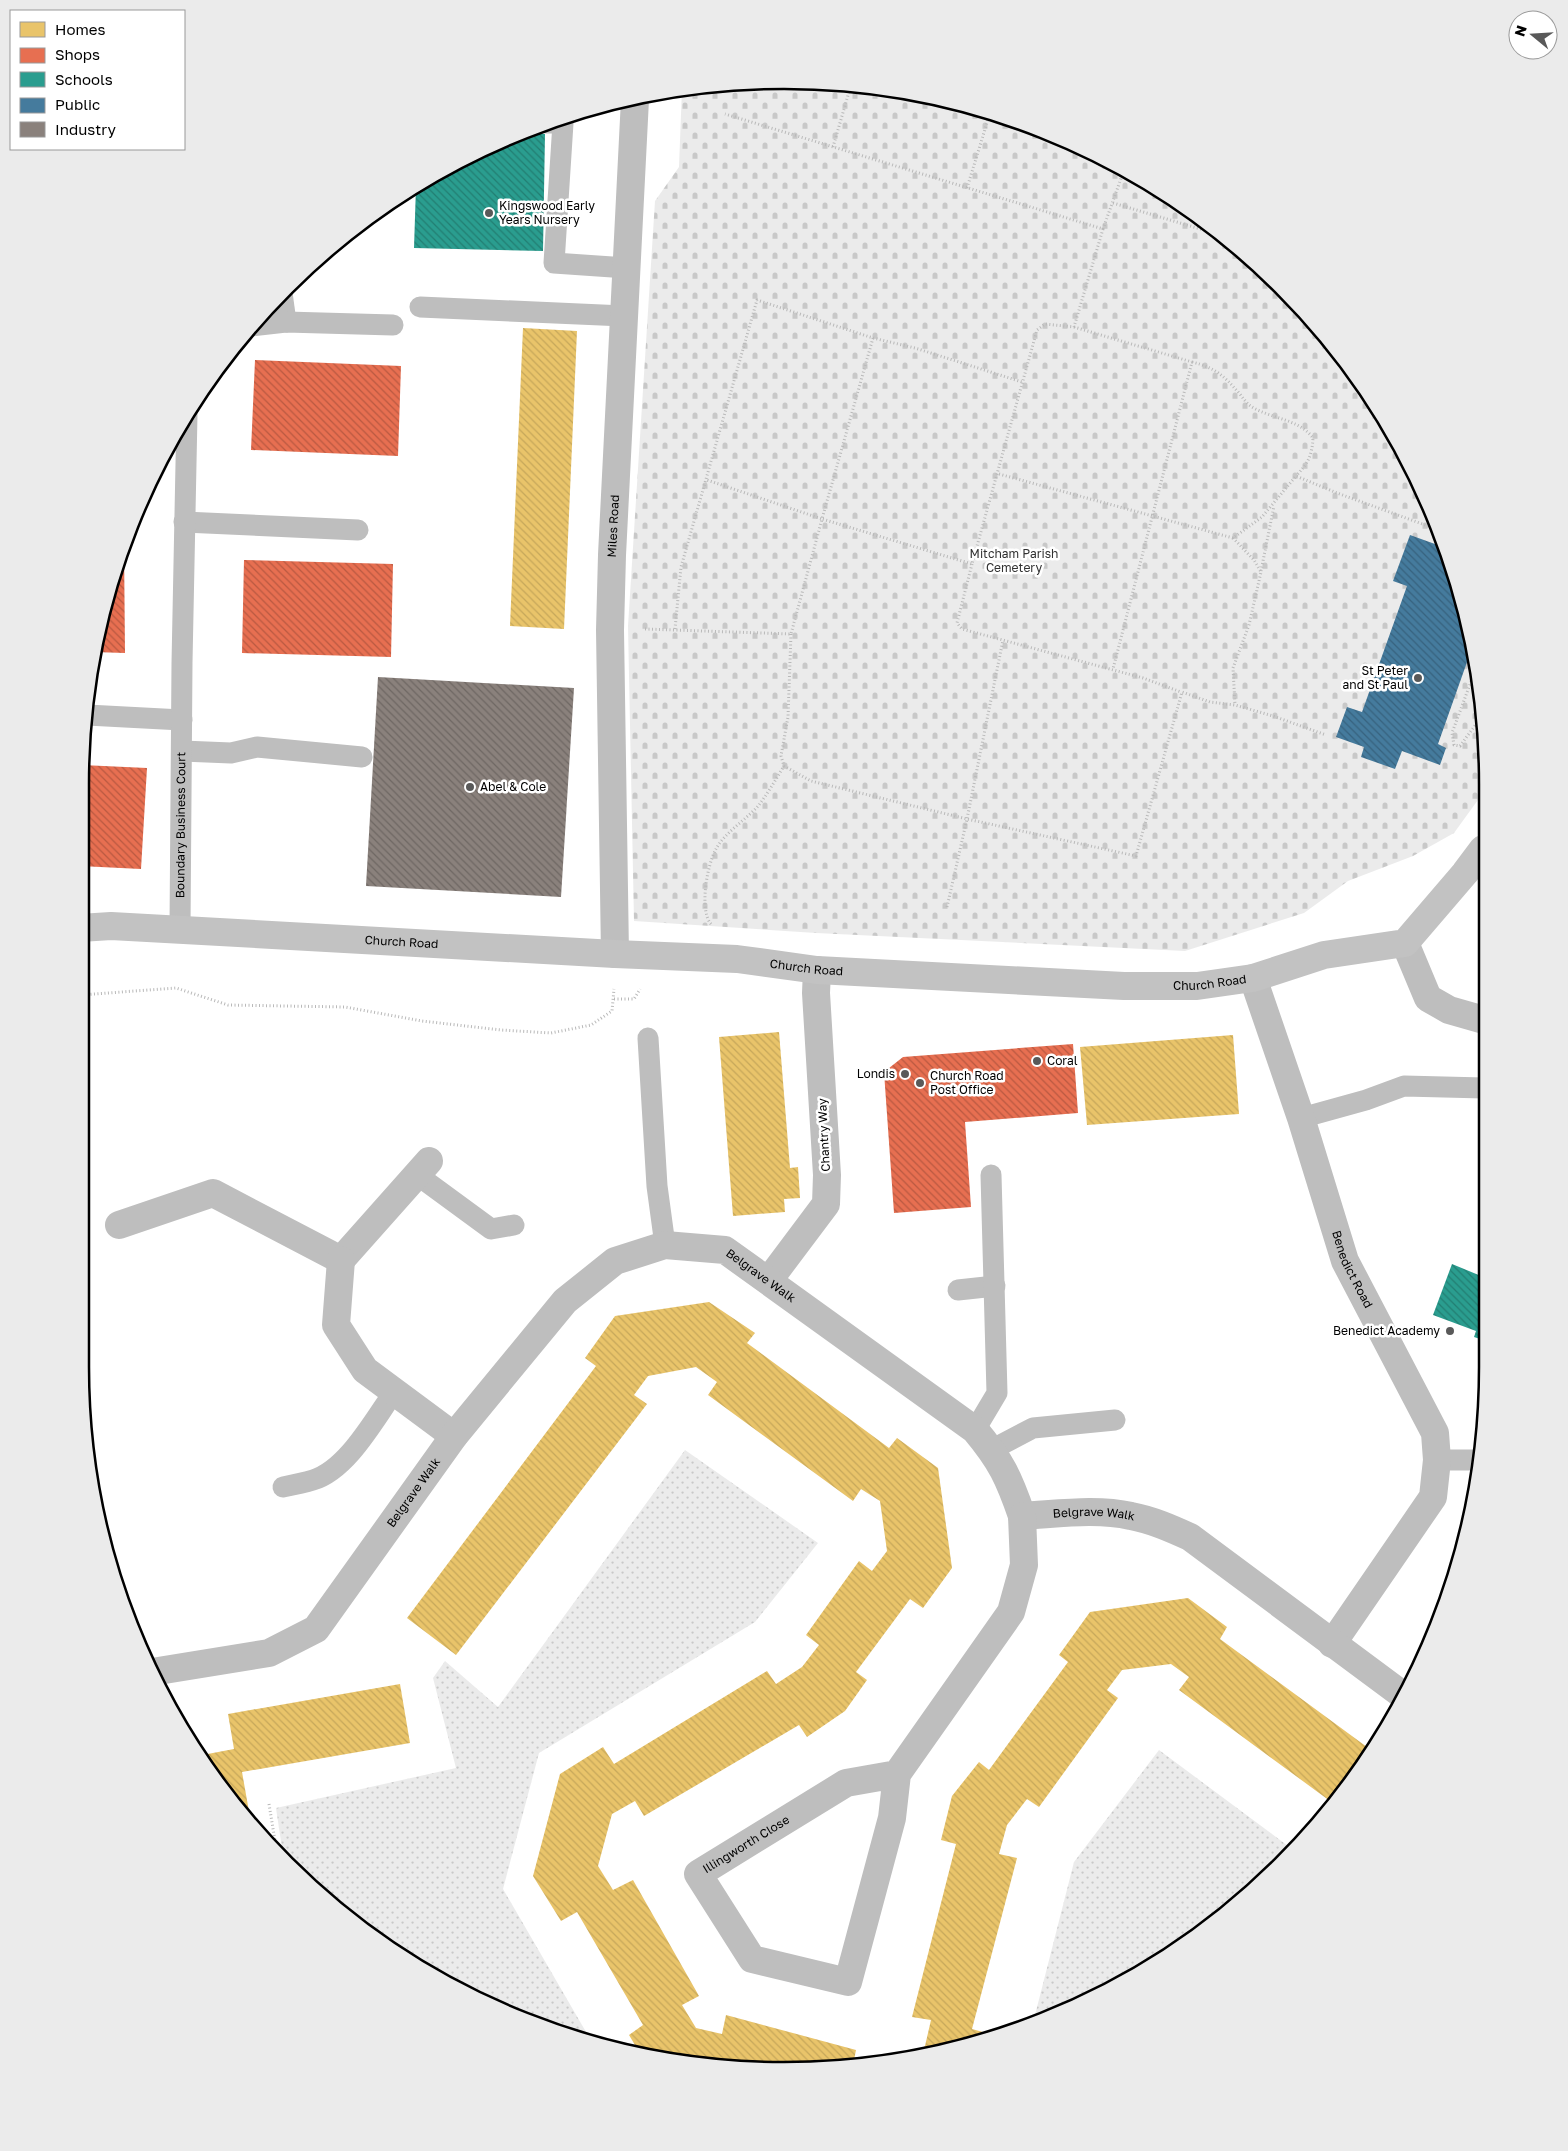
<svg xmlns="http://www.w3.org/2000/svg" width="1568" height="2151" font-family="'Golos Text',sans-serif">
<defs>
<pattern id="grass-dots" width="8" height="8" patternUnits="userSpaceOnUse" patternTransform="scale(1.25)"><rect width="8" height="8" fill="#ebebeb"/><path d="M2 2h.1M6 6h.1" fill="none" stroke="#c8c8c8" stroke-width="1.8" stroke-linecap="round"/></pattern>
<pattern id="cemetery-stones" width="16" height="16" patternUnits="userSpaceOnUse" patternTransform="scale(1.25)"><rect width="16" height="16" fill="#ebebeb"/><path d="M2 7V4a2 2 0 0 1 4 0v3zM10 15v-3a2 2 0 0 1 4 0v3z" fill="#c8c8c8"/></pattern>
<pattern id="homes-back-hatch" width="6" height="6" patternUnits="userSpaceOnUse" patternTransform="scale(1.25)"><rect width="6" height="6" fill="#e9c46a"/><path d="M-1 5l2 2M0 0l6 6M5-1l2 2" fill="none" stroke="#c6a75a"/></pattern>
<pattern id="shops-back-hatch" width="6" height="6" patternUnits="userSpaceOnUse" patternTransform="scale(1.25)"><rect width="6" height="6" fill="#e76f51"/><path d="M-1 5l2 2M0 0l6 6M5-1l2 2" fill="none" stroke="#b95941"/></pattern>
<pattern id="schools-back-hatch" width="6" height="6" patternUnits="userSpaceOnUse" patternTransform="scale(1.25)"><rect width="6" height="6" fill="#2a9d8f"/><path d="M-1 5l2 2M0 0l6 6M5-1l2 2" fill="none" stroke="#227e72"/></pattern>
<pattern id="public-back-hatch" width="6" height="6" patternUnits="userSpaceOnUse" patternTransform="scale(1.25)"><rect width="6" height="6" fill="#457b9d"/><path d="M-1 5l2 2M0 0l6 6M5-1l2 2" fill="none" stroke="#37627e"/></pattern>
<pattern id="industry-back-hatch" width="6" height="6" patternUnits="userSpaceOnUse" patternTransform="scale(1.25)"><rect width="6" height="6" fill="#8a817c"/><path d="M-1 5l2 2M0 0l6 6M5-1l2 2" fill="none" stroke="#6e6763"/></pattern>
</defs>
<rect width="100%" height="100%" fill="#fff"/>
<!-- grass -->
<path fill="url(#grass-dots)" d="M685 1450 818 1543 755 1622 539 1753 503 1889 593 2044 473 1999 320 1896 283 1855 276 1808 456 1768 433 1678 445 1661 498 1707Z
M1159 1750 1292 1849 1248 1896 1175 1953 1054 2017 1033 2023 1074 1862Z"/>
<!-- cemetery -->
<path fill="url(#cemetery-stones)" d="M830 82 966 104 1096 153 1213 226 1313 320 1416 473 1451 558 1482 692 1483 793 1454 833 1413 856 1348 881 1304 913 1185 951 816 933 634 921 628 626 655 201 679 167 682 88 692 86Z"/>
<!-- homes -->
<path fill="url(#homes-back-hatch)" d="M523 328 577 331 564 629 510 626Z
M779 1032 790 1168 798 1167 800 1198 784 1199 785 1212 733 1216 719 1037Z
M1233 1035 1239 1114 1087 1125 1080 1047Z
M709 1302 755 1333 747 1343 889 1448 897 1438 938 1468 952 1568 923 1608 910 1599 856 1672 867 1680 845 1711 807 1737 799 1725 644 1816 635 1801 612 1814 598 1866 613 1890 633 1880 699 1996 682 2005 696 2028 722 2034 726 2015 856 2050 853 2065H692L641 2055 629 2035 643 2025 577 1912 561 1921 533 1876 560 1774 603 1747 614 1764 767 1671 776 1684 802 1667 819 1645 806 1635 859 1561 872 1571 887 1551 880 1501 861 1489 853 1501 708 1395 717 1382 696 1367 648 1376 634 1395 647 1404 456 1655 407 1618 596 1366 585 1358 615 1316Z
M1188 1598 1227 1627 1220 1639 1371 1750 1342 1796 1334 1804 1179 1690 1189 1677 1171 1664 1122 1670 1107 1690 1118 1698 1039 1807 1027 1799 1007 1825 999 1854 1017 1858 972 2029 990 2034 911 2056 925 2046 931 2020 912 2017 956 1844 941 1840 952 1796 979 1762 989 1770 1068 1662 1059 1655 1090 1612Z
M400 1684 410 1743 242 1772 250 1817 197 1756 234 1749 228 1714Z"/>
<!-- shops -->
<path fill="url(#shops-back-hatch)" d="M255 360 401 366 398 456 251 450Z
M124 545 125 653 93 652 94 646Z
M244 560 393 564 391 657 242 653Z
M82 765 147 768 141 869 80 866V784Z
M1073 1044 1078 1113 965 1122 971 1207 894 1213 884 1072 903 1057Z"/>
<!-- schools -->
<path fill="url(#schools-back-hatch)" d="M522 134H545L543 251 414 248 416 186 432 174Z
M1486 1263V1341L1474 1337 1476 1331 1433 1315 1452 1264 1481 1276Z"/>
<!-- public -->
<path fill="url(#public-back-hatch)" d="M1410 535 1446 548 1451 558 1472 648 1438 744 1446 748 1440 765 1402 751 1395 769 1361 757 1364 747 1336 737 1347 707 1362 712 1407 586 1393 581Z"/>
<!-- industry -->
<path fill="url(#industry-back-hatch)" d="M378 677 574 688 561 897 366 886Z"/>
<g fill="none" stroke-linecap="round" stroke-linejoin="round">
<!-- path -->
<path stroke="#b9b9b9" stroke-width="3" stroke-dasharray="1 2.5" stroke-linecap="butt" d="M833 147 851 85
M967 188 990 113
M1113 203 1224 236
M1103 229 1124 170
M1074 327 1192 362 1113 669
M873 338 915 348 1022 382
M1192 362C1216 368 1224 376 1239 393 1243 398 1247 404 1252 407 1272 419 1299 419 1313 438 1312 456 1308 463 1296 476
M999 474 1233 538 1262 517 1296 476 1337 493 1439 530
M1233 538 1254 560 1261 572 1249 625 1233 668 1235 705
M972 564 957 623 962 629 1143 678 1181 692
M1261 571 1274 506
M645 629 791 634 822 519 972 564 1037 330 1045 324 1074 327 1103 229 725 114
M675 629 681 567 757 300 873 338 822 519 707 480
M791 634 788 717 781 756 784 766 811 781 967 819 1136 856 1182 692 1210 702 1235 705 1273 716 1326 735
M1476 668 1452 733 1454 745 1460 746 1482 716
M947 907 967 819 1003 640
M711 924C699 910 707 865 716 849 725 832 746 820 759 805 768 793 776 779 784 766
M80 995 176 988 228 1005 345 1007 422 1021 501 1030 551 1033 591 1025 612 1011 614 989
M614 999H634L640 989
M269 1804 276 1847"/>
<!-- lane -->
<g stroke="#bebebe" stroke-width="21">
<path d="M546 123H563L554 263 627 268"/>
<path d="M282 293 286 322"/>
<path d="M420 307 624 316"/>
<path d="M251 326 286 322 393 325"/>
<path d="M184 522 358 530"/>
<path d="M87 715 182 720"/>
<path d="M182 751 231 753 257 747 362 757"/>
<path id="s1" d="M180 929 182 663 187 414"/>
<path d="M648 1038 657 1186 665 1245"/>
<path d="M1301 1118 1366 1100 1404 1086 1484 1088"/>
<path d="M416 1174 491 1229 514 1225"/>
<path d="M958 1290 995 1286"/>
<path d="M975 1430 997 1393 991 1175"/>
<path d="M991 1450 1033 1428 1115 1420"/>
<path d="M1437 1460H1479"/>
<path d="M283 1487C293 1485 303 1483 313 1480 347 1470 374 1420 394 1392"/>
</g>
<!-- street -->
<g stroke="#bebebe" stroke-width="28">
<path d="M1405 943 1428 998 1449 1010 1484 1020"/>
<path id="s2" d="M615 954 610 630 612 555 635 99"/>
<path id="s3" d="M1253 978 1301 1118 1345 1261 1435 1433 1437 1460 1433 1497 1332 1644"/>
<path d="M119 1225 213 1193 341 1260 429 1161"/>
<path d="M341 1260 336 1325 365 1370 454 1436"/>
<path d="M769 1280 826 1204 827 1175 816 993 817 970"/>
<path id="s4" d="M152 1672 269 1653 316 1629 454 1436 565 1301 615 1261 665 1245 725 1250 975 1430C1001 1461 1009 1478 1022 1516 1058 1514 1096 1508 1131 1516 1152 1520 1170 1528 1190 1537L1404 1696"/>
<path id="s5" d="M897 1774 892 1818 848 1982 752 1959 698 1874 846 1783 897 1774 1011 1612 1024 1565 1022 1516"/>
</g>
<!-- secondary -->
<path stroke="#c2c2c2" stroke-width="28" id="s6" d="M80 928 111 926 615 954 737 959 817 970 1124 986H1197L1253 978 1324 955 1405 943 1465 873 1483 849"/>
</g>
<!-- markers -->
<g fill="#595959" stroke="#fff" stroke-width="2">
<circle cx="489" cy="213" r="5"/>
<circle cx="1418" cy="678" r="5"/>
<circle cx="470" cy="787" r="5"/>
<circle cx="1037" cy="1061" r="5"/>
<circle cx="905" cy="1074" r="5"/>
<circle cx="920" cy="1083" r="5"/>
<circle cx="1450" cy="1331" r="5"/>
</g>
<g text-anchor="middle" stroke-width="5" stroke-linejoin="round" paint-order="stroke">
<!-- poi labels -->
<g font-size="12" fill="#000" stroke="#fff" text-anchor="start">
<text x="499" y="210">Kingswood Early<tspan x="499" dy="14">Years Nursery</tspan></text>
<text x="1408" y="675" text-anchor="end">St Peter<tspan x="1408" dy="14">and St Paul</tspan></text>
<text x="480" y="791">Abel &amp; Cole</text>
<text x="1047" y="1065">Coral</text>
<text x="895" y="1078" text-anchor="end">Londis</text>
<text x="930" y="1080">Church Road<tspan x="930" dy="14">Post Office</tspan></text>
<text x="1440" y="1335" text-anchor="end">Benedict Academy</text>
</g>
<!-- street labels -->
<g font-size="12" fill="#000" stroke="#fff">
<text dy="4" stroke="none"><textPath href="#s2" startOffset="428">Miles Road</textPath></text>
<text dy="4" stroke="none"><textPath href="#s1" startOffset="104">Boundary Business Court</textPath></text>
<text dy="4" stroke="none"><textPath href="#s6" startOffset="322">Church Road</textPath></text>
<text dy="4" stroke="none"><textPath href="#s6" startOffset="728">Church Road</textPath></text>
<text dy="4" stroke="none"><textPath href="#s6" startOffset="1132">Church Road</textPath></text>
<text transform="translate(824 1135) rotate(-93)" y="4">Chantry Way</text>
<text dy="4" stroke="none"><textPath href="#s3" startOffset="308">Benedict Road</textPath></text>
<text dy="4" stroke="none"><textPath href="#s4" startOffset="804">Belgrave Walk</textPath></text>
<text dy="4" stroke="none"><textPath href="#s4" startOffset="339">Belgrave Walk</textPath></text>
<text dy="4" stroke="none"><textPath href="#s4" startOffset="1239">Belgrave Walk</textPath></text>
<text dy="4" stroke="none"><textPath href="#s5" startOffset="470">Illingworth Close</textPath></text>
</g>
<!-- park labels -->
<g font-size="12" fill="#313131" stroke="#fff">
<text x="1014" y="558">Mitcham Parish<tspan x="1014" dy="14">Cemetery</tspan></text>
</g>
</g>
<!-- crop -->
<path d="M0 0H1568V2151H0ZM784 89H784A695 695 0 0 1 1479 784V1367A695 695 0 0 1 784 2062H784A695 695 0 0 1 89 1367V784A695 695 0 0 1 784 89Z" fill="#ebebeb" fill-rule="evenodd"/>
<path fill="none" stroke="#000" stroke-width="2.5" d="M784 89H784A695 695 0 0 1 1479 784V1367A695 695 0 0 1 784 2062H784A695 695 0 0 1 89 1367V784A695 695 0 0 1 784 89Z"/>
<!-- legend -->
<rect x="10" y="10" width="175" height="140" fill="#ffffff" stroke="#999999"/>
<rect x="20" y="22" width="25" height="15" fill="#e9c46a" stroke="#999999"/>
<text x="55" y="35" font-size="15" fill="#000000">Homes</text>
<rect x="20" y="48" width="25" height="15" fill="#e76f51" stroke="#999999"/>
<text x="55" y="60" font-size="15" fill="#000000">Shops</text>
<rect x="20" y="72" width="25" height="15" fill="#2a9d8f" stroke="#999999"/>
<text x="55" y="85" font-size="15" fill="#000000">Schools</text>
<rect x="20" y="98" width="25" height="15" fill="#457b9d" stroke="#999999"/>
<text x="55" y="110" font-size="15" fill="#000000">Public</text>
<rect x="20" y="122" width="25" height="15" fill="#8a817c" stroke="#999999"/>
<text x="55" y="135" font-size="15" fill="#000000">Industry</text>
<!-- north arrow -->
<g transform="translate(1533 35) rotate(288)"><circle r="24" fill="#ffffff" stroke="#999999"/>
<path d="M0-4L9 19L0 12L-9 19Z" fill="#595959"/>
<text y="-8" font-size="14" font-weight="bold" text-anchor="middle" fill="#000000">N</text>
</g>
</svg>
